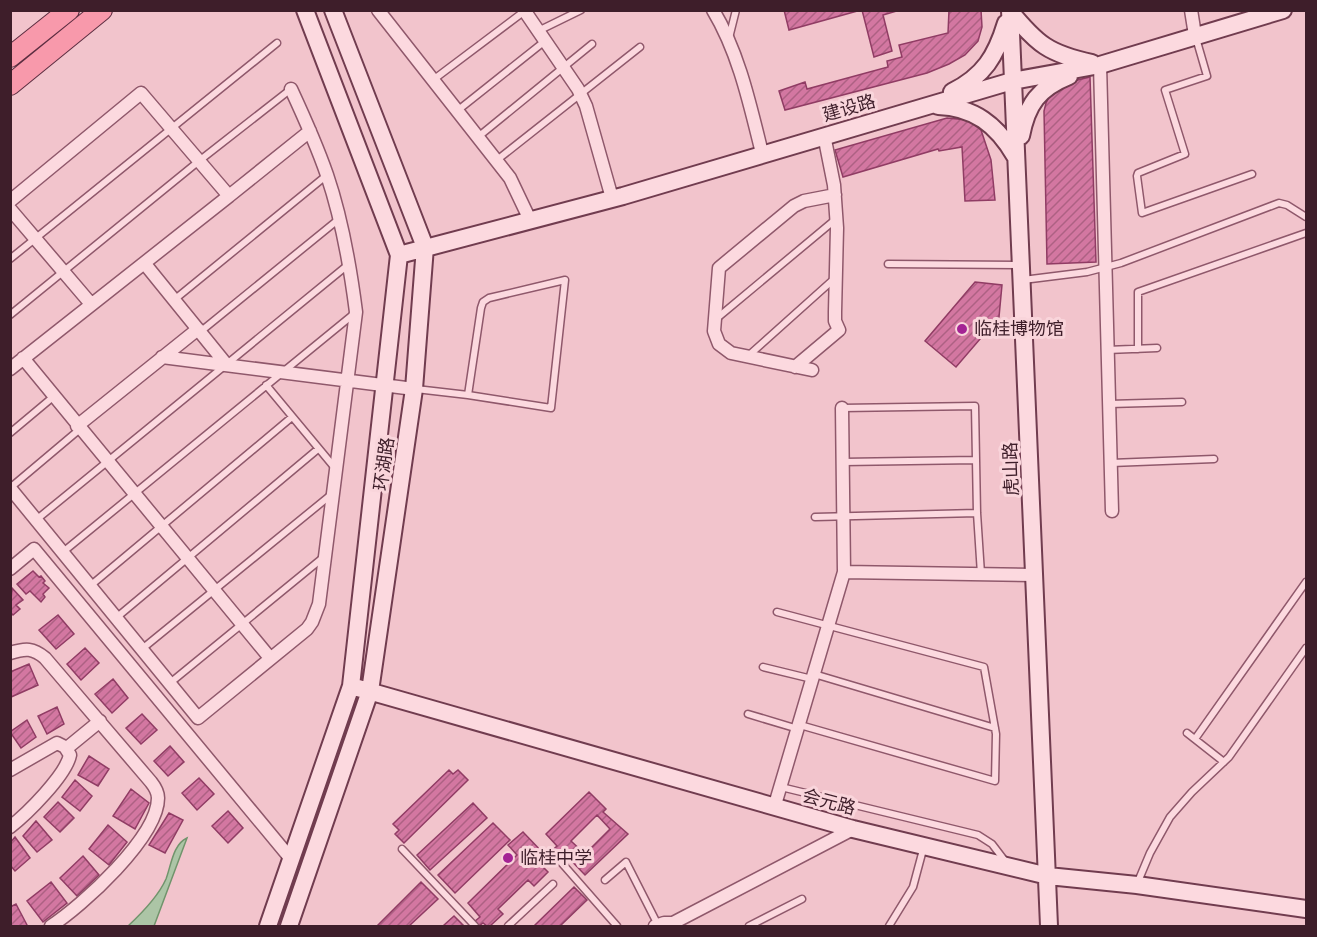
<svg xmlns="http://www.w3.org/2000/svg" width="1317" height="937" font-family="'Zilla Slab','Noto Sans SC',serif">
<defs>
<pattern id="building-hatch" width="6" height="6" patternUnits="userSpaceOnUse" patternTransform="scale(1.5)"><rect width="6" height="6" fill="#d377a1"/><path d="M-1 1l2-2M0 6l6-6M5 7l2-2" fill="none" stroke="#ad6183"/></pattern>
</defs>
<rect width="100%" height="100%" fill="#f2c4cc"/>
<!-- water -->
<path fill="#acc5a6" stroke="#71946c" stroke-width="1.5" d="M187 838 154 926H128C142 913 158 897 166 879 171 866 173 844 187 838Z"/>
<!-- building -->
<path fill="url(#building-hatch)" stroke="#903c64" stroke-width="1.5" fill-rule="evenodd" d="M784 10H861L789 30Z
M862 10H900L883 15 892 51 874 57Z
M949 10H981L982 27 978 41 965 55 949 64 927 73 785 110 779 91 805 82 807 89 888 67 887 61 902 57 899 45 948 33Z
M1090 77 1096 262 1047 264 1044 111 1046 103 1050 95 1065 83Z
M947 118 968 120 981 130 991 160 995 200 965 201 962 147 939 151 938 149 843 177 835 150Z
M975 282 1002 285 999 317 956 367 925 341Z
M33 571 39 577 41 576 45 581 43 583 49 588 43 594 45 597 41 602 30 591 26 594 17 584Z
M12 588 23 600 16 605 20 609 13 615 10 612Z
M58 615 74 634 56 649 39 630Z
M85 648 99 663 81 680 67 664Z
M29 664 38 685 11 697 10 672Z
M113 679 128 698 112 713 95 694Z
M57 707 64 724 47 734 38 716Z
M142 714 157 730 141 744 126 728Z
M27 720 36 737 21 748 10 732Z
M170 746 184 762 168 776 154 761Z
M89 756 109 769 98 786 78 775Z
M449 770 453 774 458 770 468 780 404 843 395 834 399 830 393 824Z
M199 778 214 794 197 810 182 793Z
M75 780 92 796 80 811 62 797Z
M131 789 149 803 135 829 113 816Z
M589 792 606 809 603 812 628 834 585 875 561 850 543 867 548 872 534 886 528 880 498 909 503 914 490 926H487L483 923 479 926H469L480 917 468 903 517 855 508 845 523 832 546 856 557 846 546 834ZM597 815 610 829 585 854 571 841Z
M58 802 74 818 60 832 44 817Z
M473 803 487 818 430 870 417 855Z
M228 811 243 828 228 843 212 826Z
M169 813 183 820 165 853 149 845Z
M36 821 52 840 37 852 23 836Z
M493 823 510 840 455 893 438 875Z
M108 825 127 842 109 865 89 849Z
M15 837 30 858 15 871 10 865V843Z
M83 856 99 875 77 896 60 878Z
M51 882 67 903 43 922 27 901Z
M421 882 438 899 409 926H377Z
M574 887 587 900 560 926H534Z
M16 904 27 925 24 926H10V907Z
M454 916 464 926H443Z"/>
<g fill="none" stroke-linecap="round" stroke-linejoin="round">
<!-- lane casing -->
<g stroke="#8f586b" stroke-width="9">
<path id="lane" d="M538 31 581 10
M729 38 736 10
M1196 38 1207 76 1165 90 1185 154 1138 173 1137 176 1142 213 1252 174
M433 80 526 10
M457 111 545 41
M478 137 592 44
M497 160 640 47
M10 259 277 43
M888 264 1021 265
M1023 280 1087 272 1121 263 1279 203 1287 205 1306 217
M174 300 327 175
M10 315 199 161 291 89
M716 319 836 219
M200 332 339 219
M1138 349V292L1306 233
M1107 350 1157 348
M748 356 834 279
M266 385 335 468
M416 389 468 395 551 408 565 280 489 298 483 302 481 308 468 395
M1109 404 1182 402
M842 408 975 406 977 513 981 574
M10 433 53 397
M843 462 976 460
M1111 463 1214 459
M10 488 80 429
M815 517 977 513
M36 520 349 264
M63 552 355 313
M90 586 292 417
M777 612 984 667 996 734 995 781 800 725
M116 618 318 449
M142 649 332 494
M763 667 812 679
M814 674 995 728
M170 683 325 556
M748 714 798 729
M1187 733 1224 762
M1195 739 1306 582
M781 787 978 835 992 844 1005 861
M402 849 475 926
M560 861 617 926
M605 880 626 862 658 925
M1137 884 1150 853 1170 817 1192 792 1229 757 1306 648
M508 926 553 884
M749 926 802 899
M889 926 913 887 924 846"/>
</g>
<!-- street casing -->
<g stroke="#8f586b" stroke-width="15">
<path id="street" d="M378 10 510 178 530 220
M524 10 578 89 586 106 612 198
M713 10C739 53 750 105 762 153
M1191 10 1195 35
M1100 65 1112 511
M10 201 141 93 229 196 310 131
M10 209 91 304
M145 264 226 364
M162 357 414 389
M23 358 270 658
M795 367 839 330 835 321V312L837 228 834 185 824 135
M10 369 229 196
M812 370 731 353 719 344 714 331 719 268 794 206 804 201 835 195
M77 426 198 329
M10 488 198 718 307 629 312 622 319 604 356 312C350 265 342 219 327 175 317 146 304 117 291 89
M10 569 34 549 291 859
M844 572 1035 575
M10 653C26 648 33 648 45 658L151 782C155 787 158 792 158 798 158 837 82 906 51 926
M67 748 100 721
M10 770 57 743 65 747 70 755C66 775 27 814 10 827
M774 808 844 572 842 408
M655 926 664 923H673L853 829"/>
</g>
<!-- secondary casing -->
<g stroke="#713c4f" stroke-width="20">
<path id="secondary" d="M1010 10 1049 926
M1010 11C1037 44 1049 54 1092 63
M952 92C984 76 996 56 1006 23
M938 106C974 107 997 125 1015 156
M1021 136C1027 104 1039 88 1069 76
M399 255 623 196 1012 81 1100 65 1283 10
M351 686 853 829 1048 876 1137 885 1306 909
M268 926 351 686 399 255 305 10
M289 926 370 691 414 389 425 247 333 10"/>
</g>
<!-- primary casing -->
<g stroke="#5c2d40" stroke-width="22">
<path id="primary" d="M10 57 69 10
M10 85 102 10"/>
</g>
<!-- lane -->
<use href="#lane" stroke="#fcd9df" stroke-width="6"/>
<!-- street -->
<use href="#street" stroke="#fcd9df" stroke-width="12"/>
<!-- secondary -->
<use href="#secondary" stroke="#fcd9df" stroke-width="16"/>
<!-- primary -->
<use href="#primary" stroke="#f899ab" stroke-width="20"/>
</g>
<!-- markers -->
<g fill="#a42394" stroke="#f9d5db" stroke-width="2">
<circle cx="962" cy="329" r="6"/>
<circle cx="508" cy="858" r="6"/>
</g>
<g text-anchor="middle" stroke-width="6" stroke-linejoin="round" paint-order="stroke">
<!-- street labels -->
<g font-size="18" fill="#3e1e2a" stroke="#f9d5db">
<text transform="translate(849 108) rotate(-16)" y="6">建设路</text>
<text transform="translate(384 464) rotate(-82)" y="6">环湖路</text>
<text transform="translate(1011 469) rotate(-92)" y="6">虎山路</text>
<text transform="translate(829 802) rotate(15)" y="6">会元路</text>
</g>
<!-- poi labels -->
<g font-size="18" fill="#3e1e2a" stroke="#f9d5db" text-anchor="start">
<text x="974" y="335">临桂博物馆</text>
<text x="520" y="864">临桂中学</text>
</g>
</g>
<!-- border -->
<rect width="1317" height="937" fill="none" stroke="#3e1e2a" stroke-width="24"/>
</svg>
